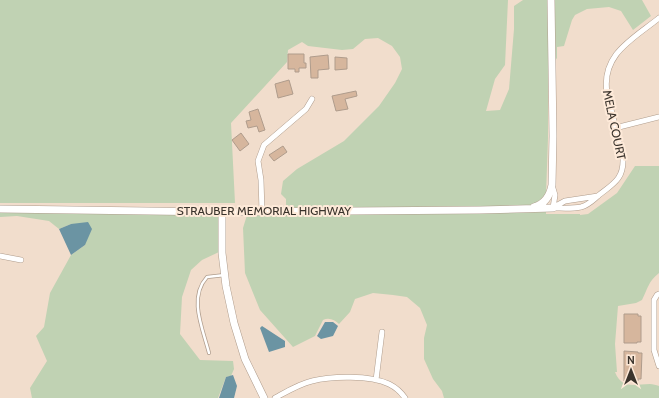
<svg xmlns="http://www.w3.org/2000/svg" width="659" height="398" font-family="Cabin,sans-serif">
<rect width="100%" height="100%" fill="#f1ddcc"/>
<!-- green -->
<path fill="#c0d2b3" d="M0 0H508L505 65 495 79 486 111 500 110 509 89 514 29V6L523 0H548L549 71 548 72V138L546 195 536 203 527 206 286 208V199L281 194 283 181 297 169 344 141 379 106 395 83 402 69 400 57 392 46 378 38 365 39 353 49 342 50 308 46 302 42 288 50 287 62 231 123 235 203H0Z
M554 0H642L651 16 633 30 621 11 609 7 587 9 575 15 572 20 564 46 557 47V58L554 62Z
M635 166H659V273C648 282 648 288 642 300L636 303 618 306 615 344 617 372H615C622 390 635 384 650 384 653 384 656 385 659 386V398H444L442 391 433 379 424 359V338L427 325 420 308 407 297 393 295 373 293 355 299 350 312 339 324C335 320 329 317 323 320L315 336 293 347 260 310 245 273 243 228 247 215 546 212V214H580V215L588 214 617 193Z
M0 212 219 215V252L202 260 191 270 182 297 180 334 200 360 233 361 234 369 231 376 226 377 218 398H32L30 388 47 361 36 336 44 327 50 293 71 255 85 245 71 224 59 229 49 221 17 216 0 217Z"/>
<!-- water -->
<path fill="#6b94a3" d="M88 222 92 229 85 245 71 255 59 229 71 224Z
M325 322H333L338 326 333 336 321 339 317 336Z
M262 326 285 341V347L269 352 260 328Z
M233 375 237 386 234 398H219L226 377Z"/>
<!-- building -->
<path fill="#d6b69d" stroke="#af9c8c" d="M288 54H304V63H306V68H299V72H295V69H288Z
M328 55 329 69 318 70V78H311L310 57Z
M335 57 347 58V69L335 70Z
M289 80 293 94 278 98 275 84Z
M356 91 357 96 345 99 348 109 336 111 332 96Z
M258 109 265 130 259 132 257 126 248 128 246 121 251 120 249 112Z
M241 133 249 144 240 151 232 140Z
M283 146 287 152 274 161 269 155Z
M624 314H638V316H641V342H637V343H624Z
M624 351 638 352V353H642L641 379H638V381H624Z"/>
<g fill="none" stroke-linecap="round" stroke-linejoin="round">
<!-- lane casing -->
<g stroke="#af9c8c" stroke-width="4">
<path id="lane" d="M209 353C203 329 188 298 207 277L225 275"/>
</g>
<!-- street casing -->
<g stroke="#af9c8c" stroke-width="6">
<path id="street" d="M615 128 659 117
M552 185 555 195 553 208
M554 207 565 201 598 196
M553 208C562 208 572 209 581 207 589 205 593 200 599 195 613 184 624 179 623 158L607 93C601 54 633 39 659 18
M262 211 261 180 258 161 264 145 306 109 312 99
M0 256 21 260
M659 294 657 295 654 300V350L659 366
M376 380 382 332
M275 398C286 392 299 384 312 381 331 376 370 375 389 384 395 387 401 392 405 398"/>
</g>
<!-- secondary casing -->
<g stroke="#af9c8c" stroke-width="8">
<path id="secondary" d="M534 207C545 204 550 196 552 185L553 136 551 0
M0 209 222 212 480 210 553 208
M222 212V253L226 286 234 323 245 359 264 398"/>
</g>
<!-- lane -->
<use href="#lane" stroke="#fff" stroke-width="2.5"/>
<!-- street -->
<use href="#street" stroke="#fff" stroke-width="5"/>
<!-- secondary -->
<use href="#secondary" stroke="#fff" stroke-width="7"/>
</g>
<g text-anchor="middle" stroke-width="4" stroke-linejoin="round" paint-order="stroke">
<!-- street labels -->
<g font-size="12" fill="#3a332c" stroke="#feead9">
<text transform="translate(614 125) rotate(78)" y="4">MELA COURT</text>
<text x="264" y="215">STRAUBER MEMORIAL HIGHWAY</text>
</g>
</g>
<!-- north arrow -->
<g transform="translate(631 370)" stroke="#feead9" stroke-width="3" paint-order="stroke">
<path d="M0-3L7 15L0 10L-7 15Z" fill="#3a332c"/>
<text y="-6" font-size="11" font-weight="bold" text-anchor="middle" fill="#3a332c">N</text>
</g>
</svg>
